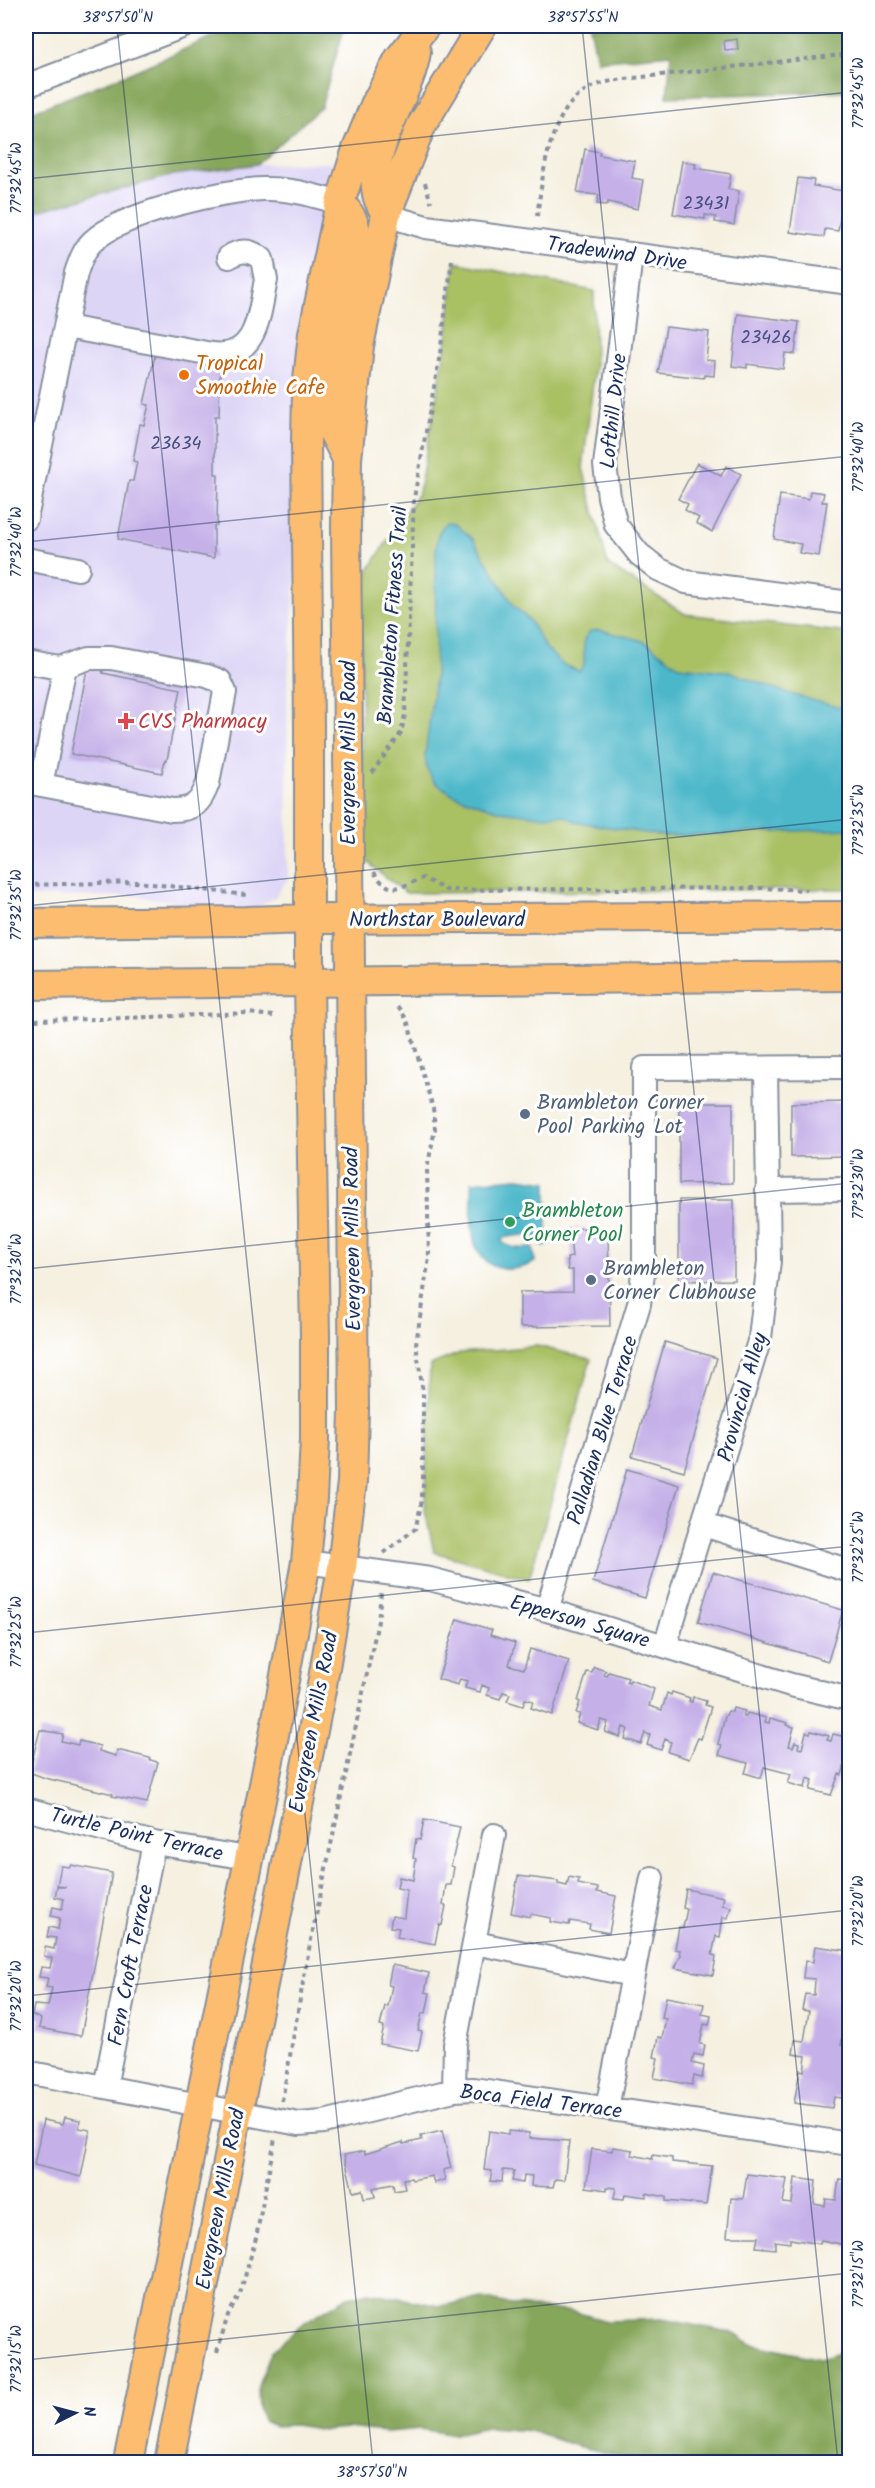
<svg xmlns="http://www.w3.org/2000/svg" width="875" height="2488" font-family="Kalam,sans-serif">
<rect width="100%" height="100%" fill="#fff"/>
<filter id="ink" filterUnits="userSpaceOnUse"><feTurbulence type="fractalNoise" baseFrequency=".0167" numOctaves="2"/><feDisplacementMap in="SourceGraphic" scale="12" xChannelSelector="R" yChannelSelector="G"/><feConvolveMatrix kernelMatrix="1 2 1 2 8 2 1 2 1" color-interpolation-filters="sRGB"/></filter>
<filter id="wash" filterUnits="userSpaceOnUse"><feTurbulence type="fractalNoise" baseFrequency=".008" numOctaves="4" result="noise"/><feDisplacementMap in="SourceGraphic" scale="24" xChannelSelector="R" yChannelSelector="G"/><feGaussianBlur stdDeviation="1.35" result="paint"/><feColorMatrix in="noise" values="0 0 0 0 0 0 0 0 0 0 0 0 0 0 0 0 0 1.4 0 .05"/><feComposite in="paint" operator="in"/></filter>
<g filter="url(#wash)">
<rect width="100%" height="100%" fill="#f5f0e0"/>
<!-- built -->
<path fill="#ddd5f6" d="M330 163 321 244 287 689 288 879 274 898 255 909H228L136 896 26 897V214L174 175 257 164Z"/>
<!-- green -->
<path fill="#a9c064" stroke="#627861" stroke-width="1.5" d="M455 262 594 291 595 366 583 468 608 565 685 614 849 633V889L406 893 362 858 361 582 419 492 447 339Z
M537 1346 591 1359 529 1579 434 1552 425 1510 430 1365 460 1353Z"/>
<!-- forest -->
<path fill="#86a65a" stroke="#506a5c" stroke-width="1.5" d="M237 26H342L344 29 321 107 257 164 174 175 26 214V114L130 73Z
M590 26H849V91L667 97 671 54 597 61Z
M369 2292 440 2306 483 2298 516 2306 575 2312 607 2321 662 2319 735 2333 751 2344 820 2359 849 2350V2462H648L576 2446 533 2431 487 2428 454 2435 420 2429 386 2432 347 2428 325 2430 294 2425 274 2426 263 2421 259 2411 258 2386 272 2351 305 2322 345 2298Z"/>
<!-- water -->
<path fill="#4cb7c9" stroke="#347394" stroke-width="1.5" d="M446 522 454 523 473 539 514 606 530 621 545 647 562 664 579 671 584 665V639L590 631 600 630 637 639 647 643 679 666 731 672 787 693 849 710V829L664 836 577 822 562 815 540 816 500 811 454 795 434 782 427 769 425 756 435 677 436 550 438 534Z
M518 1178 547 1182V1234L551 1243 544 1247C536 1231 518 1235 503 1238L502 1242C512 1249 521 1249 533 1248L535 1262C524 1268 510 1271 499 1268 463 1257 473 1211 472 1182Z"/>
<g id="blocks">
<!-- building -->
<path fill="#c5b0e8" d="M737 39 738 49 725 50 724 41Z
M585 149 600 152 599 155 635 161 632 178 643 180 638 209 608 202 607 205 597 204 599 195 577 193Z
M682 161 696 164 695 168 731 174 728 189 739 191 734 225 715 222 716 217 705 215V219L673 214Z
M798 178 814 180 813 186 844 191 838 231 825 229 824 237 790 232Z
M738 314 799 322 795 354 785 353 783 369 747 364V368L732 366Z
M666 327 709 332 706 360 715 361 714 376 704 375V378L658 373Z
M847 337H850V378L843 377Z
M156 351 220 365 219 416H215V474H218L217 525 214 526V558L118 539 129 481H133L137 462 133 461 140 424 144 425 149 405 144 404Z
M697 463 721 476 726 466 741 474 712 532 696 523 699 518 685 510 688 504 678 499Z
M810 491 824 493 822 502H827L819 556 799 553 801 544 774 539 780 495 809 499Z
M100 662 103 673 181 689 167 760H165L162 773 71 754 88 664Z
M850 1102V1156L791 1157V1103Z
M679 1103H733V1183L679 1184Z
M679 1200H734V1280L679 1281Z
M586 1228V1232H608L610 1326 520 1327V1292L573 1291V1270H568L567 1258 572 1257 569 1229Z
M665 1342 717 1358 684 1471 632 1456Z
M627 1469 679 1485 645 1598 593 1582Z
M713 1572 843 1610 828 1661 698 1622Z
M457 1619 492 1630 490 1635 515 1643 509 1665 524 1669 530 1649 569 1661 552 1715 531 1708 533 1701 525 1699 523 1706 507 1701 510 1694 503 1692 500 1699 487 1695 489 1688 482 1685 480 1692 465 1688 467 1681 460 1679 458 1685 438 1679Z
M594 1667 606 1671 604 1675 607 1676 609 1672 628 1678 626 1682 629 1683 630 1680 654 1689 649 1706 662 1710 667 1693 671 1695 672 1692 690 1698 689 1701 692 1702 693 1697 706 1701 705 1705 711 1707 701 1739 698 1738 689 1759 668 1752 671 1742 665 1739 661 1750 647 1745 650 1735 645 1733 641 1744 625 1739 628 1729 623 1727 620 1737 605 1732 608 1722 601 1720 598 1730 577 1723 580 1714 576 1713 580 1702 578 1701 587 1672 592 1673Z
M733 1708 745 1711 743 1717H746L747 1713 766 1718 765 1722 769 1723 770 1718 788 1723 787 1725 794 1727 789 1746 793 1747 795 1742 799 1743 798 1748 802 1749 806 1732 810 1733 811 1731 829 1736 827 1740 831 1741 833 1734 846 1737V1741L850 1742V1747L842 1775 839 1774 831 1795 810 1790 813 1780 807 1778 805 1788 788 1783 791 1774 764 1767 761 1778 745 1773 748 1763 719 1755 722 1745 718 1744 725 1717 728 1711 732 1712Z
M40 1730 63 1734 61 1741 78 1745 79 1741 100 1746 99 1751 116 1756 117 1750 150 1758V1760L158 1762 147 1803 112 1796 113 1794 45 1778 29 1772Z
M424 1820 460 1827 451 1866 454 1867 451 1885H446L443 1905 446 1906 442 1925 439 1924 435 1944 397 1937 399 1928 390 1927 392 1916 404 1918 407 1890 397 1888 399 1877 413 1880 416 1859 413 1858 416 1839 420 1840Z
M71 1865 112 1873 81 2036 39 2028 41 2019 32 2015 34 2005 48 2006 52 1988 46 1987 48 1978 39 1977 41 1967 50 1968 52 1958 44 1956 45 1947 54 1949 56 1938 47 1937 49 1927 58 1929 60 1918 51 1916 53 1907 62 1909 64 1899 55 1897 57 1887H66L57 1886 61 1866 70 1867Z
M518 1876 558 1881V1884L567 1886 569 1877 579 1879 578 1884 598 1888 597 1892 616 1896 609 1933 589 1929 590 1924 570 1921 569 1925 550 1922 551 1918 531 1914 530 1917 511 1913Z
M686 1889 724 1897 722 1905 731 1907 728 1918 723 1917 720 1937 716 1936 712 1955 716 1956 713 1975 675 1968 681 1955 680 1950 675 1949 679 1927 683 1928 687 1909 683 1908Z
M815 1946 850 1951V2036L843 2035 841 2045 848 2046 846 2057H850V2099L834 2097 832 2108 794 2103 800 2070 804 2071 806 2056 793 2054 795 2040 804 2041 809 2011 802 2010 805 1994 814 1995 815 1979 803 1978 805 1961 813 1962Z
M392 1965 429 1973 425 1992 430 1993 426 2013H422L418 2031 422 2032 418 2051 380 2044 384 2027 380 2026 385 2006H388L392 1986 388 1985Z
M666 1997 704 2004 702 2014 711 2016 709 2025 704 2024 700 2044 705 2045 703 2056 694 2054 692 2063 704 2066 702 2078 694 2076 692 2085 654 2078 658 2058 654 2057 658 2037 662 2038 666 2019 662 2018Z
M65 2117 80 2120 79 2128 90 2130 81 2177 34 2165 43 2120 63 2124Z
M442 2131 451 2168 443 2170 445 2180 434 2183 432 2176 412 2180 411 2178 403 2179 405 2189 394 2191 393 2184 373 2188 375 2197 364 2199 362 2190 353 2192 344 2155 364 2151 365 2154 403 2142V2144L422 2140 421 2136Z
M489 2131 508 2134 509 2131 529 2133V2138L569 2141 564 2180 555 2179 553 2187 531 2186 532 2176 524 2175 523 2183 512 2181 514 2171 503 2170 502 2182 490 2181 492 2171 484 2170Z
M613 2147 633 2150 632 2155 652 2159 653 2155 672 2158V2162L712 2166 706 2205 666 2201V2197L646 2193V2197L625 2194 624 2199 614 2198 616 2188 607 2187V2190L586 2187 592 2149 612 2151Z
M747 2174 787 2179 783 2203 792 2204 795 2178 816 2181 814 2204 825 2206 826 2199 836 2200 839 2179 850 2180V2246L821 2240 820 2244 790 2239V2243L775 2241V2249L756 2247 758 2237H727L731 2198 743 2199Z"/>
</g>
</g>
<g filter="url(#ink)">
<use href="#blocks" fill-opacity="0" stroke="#88909f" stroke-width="1.5"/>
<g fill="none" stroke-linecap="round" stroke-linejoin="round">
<!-- minor casing -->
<g stroke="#88909f" stroke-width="26">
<path id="minor" d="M26 86 184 26
M386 215 426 227 850 283
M631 256 605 465 609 497 616 525 639 554 658 569 686 582 850 603
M66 327 212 354C258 359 259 313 266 280L262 259C251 250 241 249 229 257
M26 519 76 273C80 261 84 249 93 241 123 213 222 190 263 189 290 188 315 196 340 203
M26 559 78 569
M26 662 60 668 89 658H111L207 676 220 681 225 692 208 783C201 803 194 810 172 810L26 782
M41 785 65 667
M767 1190 850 1189
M704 1525 850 1571
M306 1562 430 1579 547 1610 791 1685 850 1699
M547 1610 639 1304 644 1266V1068L850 1067
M665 1646 760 1338 769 1261 766 1068
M26 1809 154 1843 248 1858
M475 1943 632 1975
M26 2072 299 2124 324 2122 454 2090 473 2089 850 2144
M105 2087 154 1843
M454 2090 455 2045 494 1835
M607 2108 652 1878"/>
</g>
<!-- major casing -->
<g stroke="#88909f" stroke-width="32">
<path id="major" d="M340 203C356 219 356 227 357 250L336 357 330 426 347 459
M386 215C383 208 378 201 377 194 367 147 409 98 416 52
M26 923 247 921 309 919 850 916
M26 985 850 976
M128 2462 273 1740 306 1562 312 1498 315 1439V1337L309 982V726L306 443 307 389 313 334 340 203 357 149 375 105 399 59 425 26
M169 2462 322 1685 342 1567 352 1482 354 1410 346 526 347 459 359 346 386 215 421 126 482 26"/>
</g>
<!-- path -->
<path stroke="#88909f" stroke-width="4" stroke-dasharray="4.5 4.5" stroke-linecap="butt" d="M425 183 431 202
M537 216C543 176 548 111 588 89 599 83 611 81 624 79L850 54
M372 773 401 733 405 715 414 498 440 354 452 260
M374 872C390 897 400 887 423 878L446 890 763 888 807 890
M26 885 136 882 246 895
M26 1020 100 1019 248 1013 273 1016
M384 1553 415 1529 421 1506 423 1485V1393L416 1344 429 1257 427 1169 435 1129 433 1108 407 1020 396 1004
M282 2101 308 1954 378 1621 381 1593
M217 2352 228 2315 240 2294 256 2238 275 2138"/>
<!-- minor -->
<use href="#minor" stroke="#fff" stroke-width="22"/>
<!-- major -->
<use href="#major" stroke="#fcbd6f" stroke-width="28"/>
</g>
</g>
<!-- ticks -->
<path fill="none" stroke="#1b2f5e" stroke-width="1.5" stroke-opacity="0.45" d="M117 26 373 2462M582 26 838 2462M26 179 850 92M26 542 850 456M26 906 850 819M26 1269 850 1183M26 1633 850 1546M26 1996 850 1910M26 2360 850 2273"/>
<!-- markers -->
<circle fill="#e8710a" stroke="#fff" stroke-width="2" cx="184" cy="375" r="6"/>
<path fill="#e0444e" stroke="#fff" stroke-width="2" d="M123 712h6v6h6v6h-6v6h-6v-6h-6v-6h6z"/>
<g fill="#5c6f8a" stroke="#fff" stroke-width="2">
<circle cx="525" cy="1114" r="6"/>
<circle cx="591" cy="1280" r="6"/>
</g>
<circle fill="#2e9e5b" stroke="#fff" stroke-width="2" cx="510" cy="1222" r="6"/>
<g text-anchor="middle" stroke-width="6" stroke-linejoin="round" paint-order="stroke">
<!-- number labels -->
<g font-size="18" fill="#464f80">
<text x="706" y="209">23431</text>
<text x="766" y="343">23426</text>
<text x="176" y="449">23634</text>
</g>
<!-- street labels -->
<g font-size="21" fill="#1b2f5e" stroke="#fff">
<text transform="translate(617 253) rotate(8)" y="7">Tradewind Drive</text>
<text transform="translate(613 411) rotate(-84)" y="7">Lofthill Drive</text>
<text transform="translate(392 615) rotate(-86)" y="7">Brambleton Fitness Trail</text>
<text transform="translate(348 753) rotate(-90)" y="7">Evergreen Mills Road</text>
<text x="437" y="926">Northstar Boulevard</text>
<text transform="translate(352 1239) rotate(-91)" y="7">Evergreen Mills Road</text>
<text transform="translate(742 1397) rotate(-74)" y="7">Provincial Alley</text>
<text transform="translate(602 1430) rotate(-73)" y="7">Palladian Blue Terrace</text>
<text transform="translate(580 1621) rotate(16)" y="7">Epperson Square</text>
<text transform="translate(313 1722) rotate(-79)" y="7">Evergreen Mills Road</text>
<text transform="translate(137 1834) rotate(13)" y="7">Turtle Point Terrace</text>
<text transform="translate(130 1965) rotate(-79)" y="7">Fern Croft Terrace</text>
<text transform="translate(541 2101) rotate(7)" y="7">Boca Field Terrace</text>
<text transform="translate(220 2199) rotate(-79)" y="7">Evergreen Mills Road</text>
</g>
<!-- food labels -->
<g font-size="21" fill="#c56008" stroke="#fff" text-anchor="start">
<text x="196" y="370">Tropical<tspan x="196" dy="24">Smoothie Cafe</tspan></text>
</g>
<!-- health labels -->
<g font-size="21" fill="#be3a42" stroke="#fff" text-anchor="start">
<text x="138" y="728">CVS Pharmacy</text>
</g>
<!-- service labels -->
<g font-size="21" fill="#4e5e75" stroke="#fff" text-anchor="start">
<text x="537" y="1109">Brambleton Corner<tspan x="537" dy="24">Pool Parking Lot</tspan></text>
<text x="603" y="1275">Brambleton<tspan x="603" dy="24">Corner Clubhouse</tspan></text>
</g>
<!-- leisure labels -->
<g font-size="21" fill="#27864d" stroke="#fff" text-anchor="start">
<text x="522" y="1217">Brambleton<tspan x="522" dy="24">Corner Pool</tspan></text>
</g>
</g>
<!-- margin -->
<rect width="875" height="2488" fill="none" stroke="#fff" stroke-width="66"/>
<!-- north arrow -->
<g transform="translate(75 2413) rotate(84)" stroke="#ffffff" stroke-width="4.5" paint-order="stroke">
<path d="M0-4.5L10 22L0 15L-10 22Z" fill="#1b2f5e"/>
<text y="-9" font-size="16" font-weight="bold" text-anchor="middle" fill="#1b2f5e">N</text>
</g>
<rect x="33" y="33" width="809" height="2422" fill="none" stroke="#1b2f5e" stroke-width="2"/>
<g font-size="15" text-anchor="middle" fill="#1b2f5e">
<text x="118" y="22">38°57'50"N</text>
<text x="583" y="22">38°57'55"N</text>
<text transform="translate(858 93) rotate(-90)" y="5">77°32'45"W</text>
<text transform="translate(16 178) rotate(-90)" y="5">77°32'45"W</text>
<text transform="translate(858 457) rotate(-90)" y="5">77°32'40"W</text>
<text transform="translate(16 542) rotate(-90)" y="5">77°32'40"W</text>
<text transform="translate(858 820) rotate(-90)" y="5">77°32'35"W</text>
<text transform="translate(16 905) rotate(-90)" y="5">77°32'35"W</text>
<text transform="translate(858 1184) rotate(-90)" y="5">77°32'30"W</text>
<text transform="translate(16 1269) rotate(-90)" y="5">77°32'30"W</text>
<text transform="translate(858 1547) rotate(-90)" y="5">77°32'25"W</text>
<text transform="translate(16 1632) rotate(-90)" y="5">77°32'25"W</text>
<text transform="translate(858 1911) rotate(-90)" y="5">77°32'20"W</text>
<text transform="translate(16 1996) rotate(-90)" y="5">77°32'20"W</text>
<text transform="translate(858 2274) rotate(-90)" y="5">77°32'15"W</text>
<text transform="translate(16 2359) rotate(-90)" y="5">77°32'15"W</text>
<text x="372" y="2477">38°57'50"N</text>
</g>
</svg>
